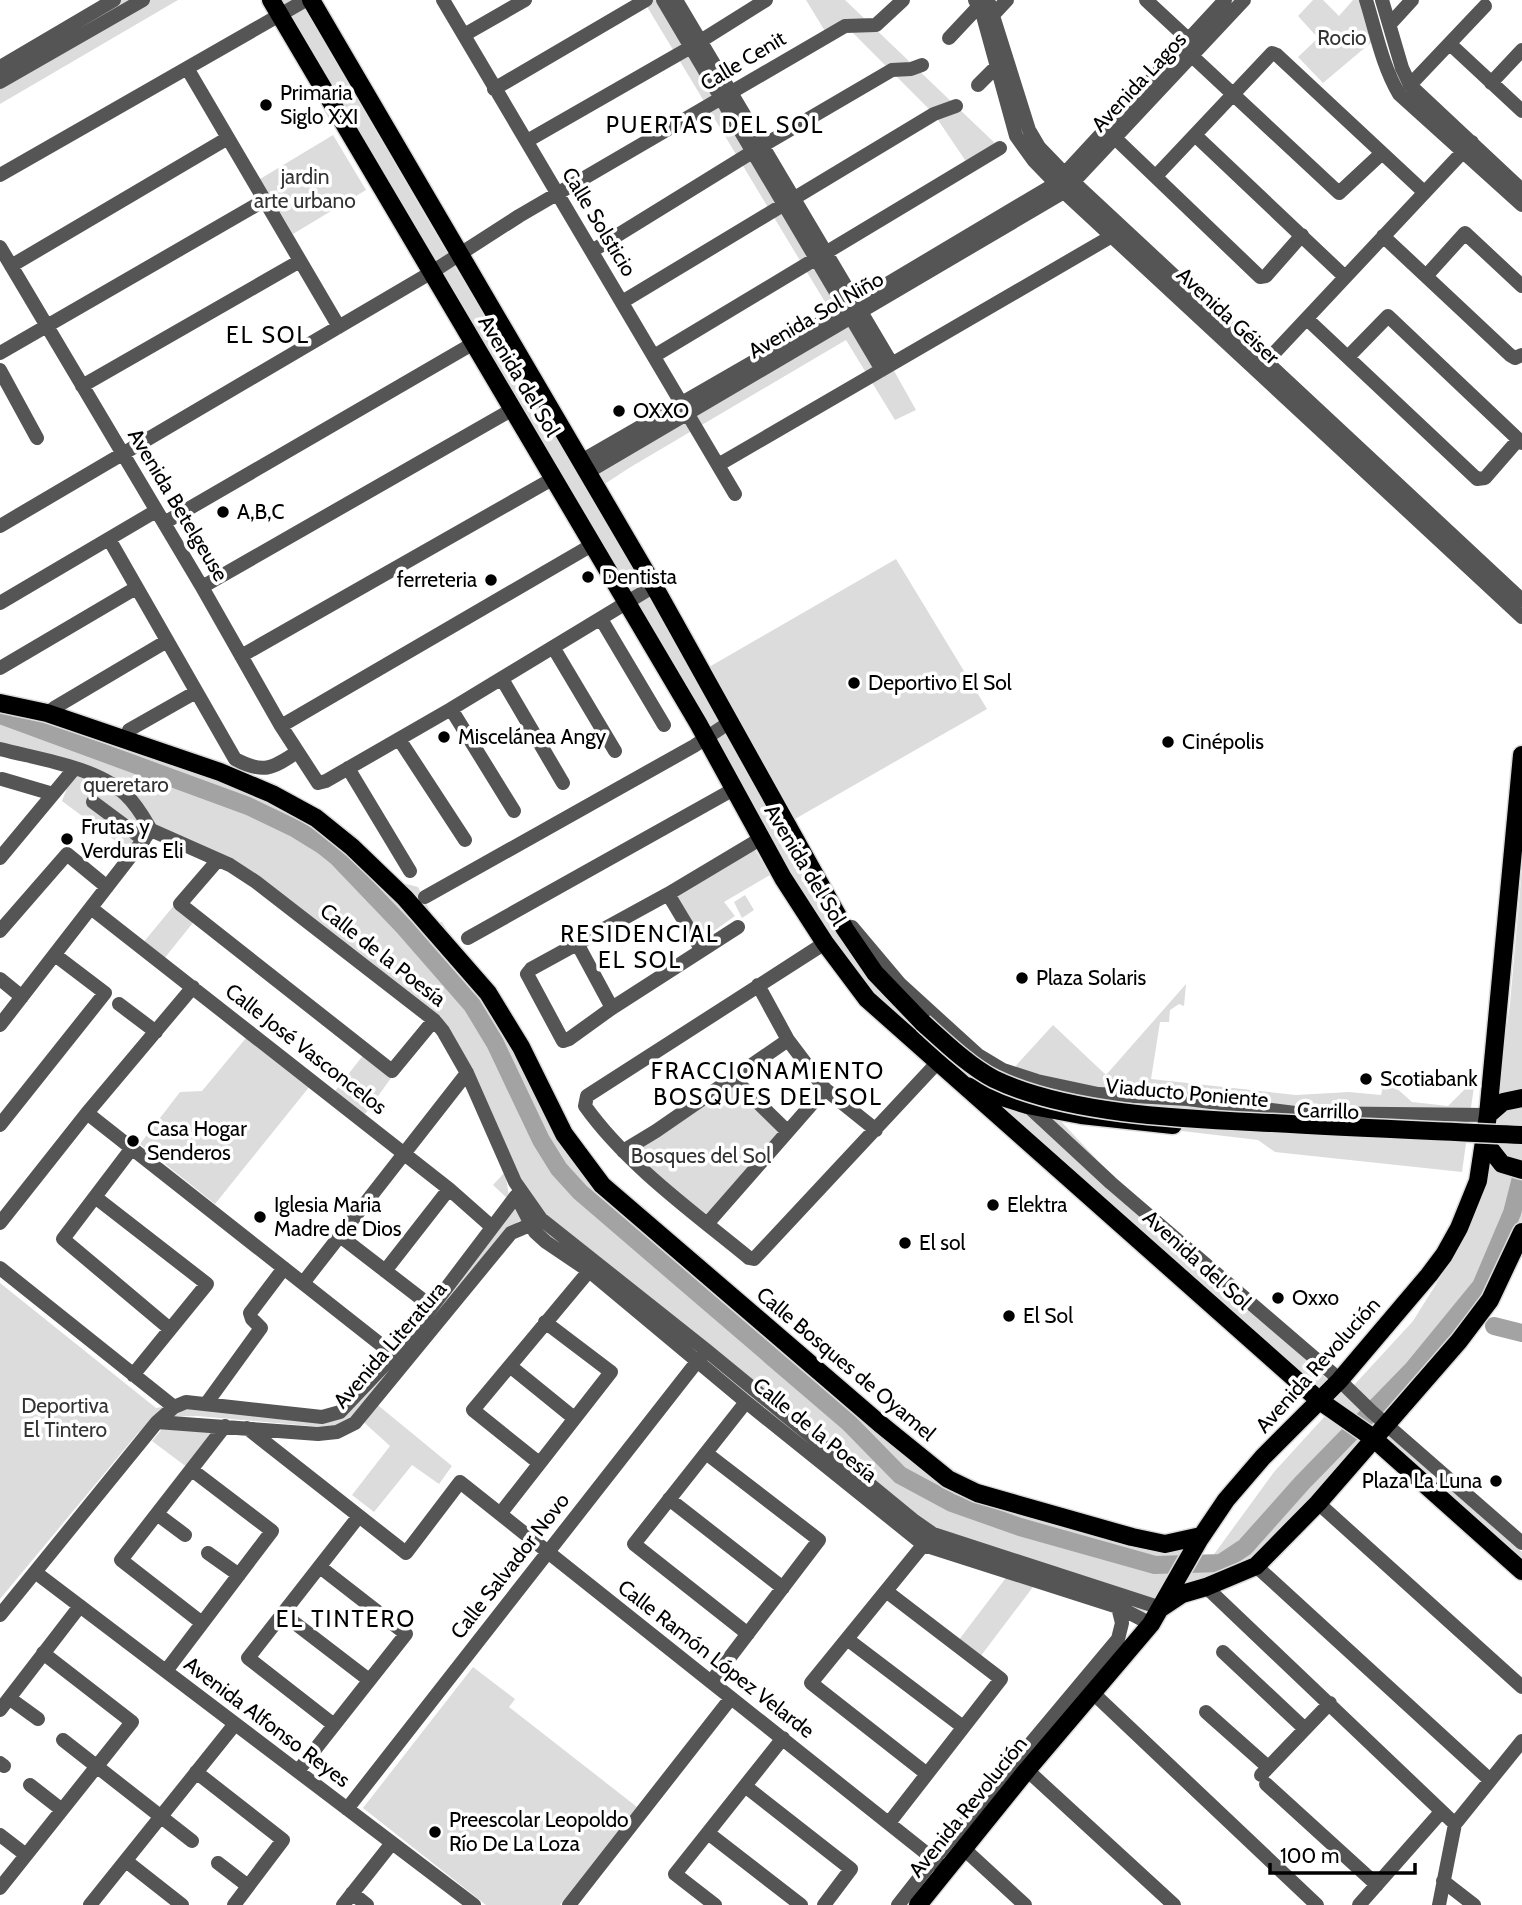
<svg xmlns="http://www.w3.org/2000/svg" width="1522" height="1905" font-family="Cabin,sans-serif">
<rect width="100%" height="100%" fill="#fff"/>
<!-- green -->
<path fill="#dcdcdc" d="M113 0H178L0 104V69Z
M276 0H305L329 51 458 272 574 464 831 312 643 0H677L856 303 1055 184 1225 0H1244L1088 168 860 310 916 410 895 420 846 340 629 468 591 493 697 674 896 559 987 709 788 823 858 946 943 1026 1012 1070 1053 1025 1106 1075 1186 984 1184 1006 1179 1004 1170 1010 1169 1022H1160L1151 1079 1296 1095 1349 1092 1381 1095 1385 1078 1412 1102 1448 1106 1475 1079 1462 1172 1275 1152 1258 1140 1056 1116 1182 1250 1345 1395 1413 1321 1465 1238 1485 1176 1510 1004 1522 868V1240L1504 1285 1386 1431 1522 1552V1562L1379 1439 1256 1566 1147 1606 1145 1613 1039 1579 977 1661 955 1645 1011 1571 927 1541 545 1234 519 1221 507 1230 374 1402 452 1466 439 1484 412 1465 374 1512 352 1495 390 1446 358 1417 333 1428 197 1416 156 1417 138 1433 0 1599V1283L156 1408 178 1404 333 1418 511 1202 493 1185 505 1172 509 1196 947 1539 541 1219 434 1020 255 882 152 830 133 854 62 801 74 770 0 750V701L54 708 129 730 206 767 272 794 387 879 418 887 430 911 428 925 442 922 541 1087 618 1208 846 1395 923 1471 1035 1510 1212 1557 1274 1472 1336 1404 961 1082 835 953Z
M806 0H845L1000 148 969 166 934 114 846 26 828 36Z
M1313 0H1323L1339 16 1353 0H1362L1374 40 1323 83 1298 57 1318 38 1298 16Z
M333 135 366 190 293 234 260 179Z
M755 850 770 875 724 902 735 916 697 943 670 896Z
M745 895 754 910 742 918 734 902Z
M176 903 196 919 163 960 142 944Z
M246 1038 310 1086 215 1204 140 1144 180 1092 202 1091Z
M365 1053 394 1074 365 1114 335 1091Z
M732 1077 787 1131 707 1224 623 1151Z
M162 1429 217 1430 188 1468 152 1441Z
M473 1667 515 1699 509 1707 637 1807 560 1905H486L363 1808Z"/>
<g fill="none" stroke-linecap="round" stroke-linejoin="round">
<!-- river -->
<path stroke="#a3a3a3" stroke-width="18" d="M0 715 248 806 296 829 322 845 337 857 404 927 472 1005 495 1043 541 1140 559 1169 580 1192 849 1423 900 1475 952 1503 1020 1527 1155 1565 1221 1563 1245 1547 1302 1483 1413 1369 1481 1286 1512 1213 1522 1174
M1494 1326 1522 1333"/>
<!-- major casing -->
<g stroke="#dbdbdb" stroke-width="21">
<path id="major" d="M271 0 698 723 783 878 825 943 867 999 1320 1401 1373 1438 1522 1571
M311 0 654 586 845 929 875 973 923 1023
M0 703 47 713 220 772 272 794 316 818 352 847 405 898 488 993 521 1047 564 1134 602 1185 879 1423 948 1479 977 1493 1132 1537 1165 1544 1201 1536
M967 1086 1027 1105 1081 1115 1173 1125
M1488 1115 1503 1102 1522 1098
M1484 1141 1502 1164 1522 1170
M1161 1608 1182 1594 1206 1587 1256 1566 1318 1503 1459 1341 1490 1300 1522 1232
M918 1905 1027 1770 1151 1624 1199 1540 1226 1500 1263 1457 1339 1381 1429 1275 1444 1255 1459 1228 1478 1181 1488 1115 1522 755"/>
</g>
<!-- minor -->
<path stroke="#555" stroke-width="14" d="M443 0 735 494
M663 0 882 370
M676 0 892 364
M975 0 983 16 1016 136 1034 161 1064 192 1522 617
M988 0 1029 130 1039 147 1065 174 1522 600
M1146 0 1189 40
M1366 0C1376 32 1382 65 1399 94L1522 205
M1382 0 1402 68 1410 85 1522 190
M993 15 1007 0
M1390 24 1412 0
M464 35 525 0
M949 38 979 6
M1450 44 1522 111
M1192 56 1339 193 1382 153
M0 67 114 0
M187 68 339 327
M0 82 143 0
M1491 83 1522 50
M978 85 996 67
M1410 85 1485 6
M494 89 646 0
M1196 136 1345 277
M1115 138 1260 277 1266 276 1302 235
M527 141 691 47 766 0
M0 175 306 0
M1156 176 1272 53 1277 55 1424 192
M1383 236 1510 355 1515 358 1522 355
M0 247 202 587 281 726 318 783 326 781 451 709 654 586
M592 251 762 146 892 70 911 69 922 65
M11 266 228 138
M1427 275 1465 233 1522 286
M622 302 934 114 956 106
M1307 319 1477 479 1485 478 1518 440
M0 353 265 200
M654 356 1000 148
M1348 357 1388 316 1522 443
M1262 366 1472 142
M0 370 37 438
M82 386 300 261
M581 461 855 303 1055 184 1225 0
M718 465 1112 236
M588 472 1064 192 1244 0
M164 523 474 343
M0 526 432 272 519 216 845 26 876 25 903 0
M109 539 235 759C263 774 272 769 297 752
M202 587 513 409
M0 603 156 511
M601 619 664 725
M553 647 615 751
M241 656 554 478
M0 668 136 588
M502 679 563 783
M54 708 167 641
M451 709 514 811
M281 726 592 545
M129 730 196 692
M399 739 465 840
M0 749C38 759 97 767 126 795 137 805 144 818 151 830
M348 768 410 871
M2 779 53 794
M93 802 144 840
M151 830 230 865 256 882 434 1020 443 1031 467 1073 515 1182 541 1219 706 1350 913 1520 933 1534 1161 1608
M0 858 74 769
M218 860 180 904 392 1071 434 1020
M668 894 701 949
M425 897 694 746 730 722
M91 908 449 1189 492 1227
M738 927 612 1008 569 1039 563 1041 527 974 531 969 668 894 760 839
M852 927 900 984 978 1055 1003 1070 1037 1081 1098 1094 1188 1099 1295 1113 1488 1115
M0 931 67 854 107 887
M468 938 734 789
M825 943 587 1096 585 1106C627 1165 693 1212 749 1258L754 1259 937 1063
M578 945 612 1008
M0 979 22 997
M758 985 788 1040 825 1089 876 1130
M119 1004 156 1032
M0 1025 151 830
M732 1077 787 1131
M1028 1106 1111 1183 1332 1373 1372 1412 1522 1543
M87 1113 394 1355
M0 1125 105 993 55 955
M132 1148 63 1239 170 1329
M623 1151 656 1131 788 1040
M95 1197 207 1284 133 1375
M517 1197 535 1232 546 1242 589 1271 746 1402 924 1545 1118 1607 1151 1624
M0 1223 87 1113 193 987
M707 1224 825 1089
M340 1236 432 1307
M0 1268 174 1407
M385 1271 449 1189
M303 1283 467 1073
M510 1366 574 1418
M746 1402 634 1544 748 1634
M206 1404 261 1328 252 1319 250 1313 284 1268
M157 1422 318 1434 337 1432 355 1423 511 1233 537 1222
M247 1428 406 1553 460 1482 946 1869
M706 1453 819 1540 711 1682
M539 1463 473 1410 589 1271
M669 1499 783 1588
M1318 1503 1522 1687
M157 1514 185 1535
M500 1514 611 1372 545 1322
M208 1553 239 1575
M1256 1566 1490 1780
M35 1572 474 1905
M1206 1587 1455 1824
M886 1591 1001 1679 889 1823
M283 1614 369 1680
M0 1615 157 1422 174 1407 186 1402 322 1417 340 1412 394 1355 432 1307 513 1200 516 1196 523 1195
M202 1623 121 1560 225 1426
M847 1639 963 1727
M1223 1652 1305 1729
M166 1671 272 1531 192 1470
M1093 1693 1317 1905
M9 1698 38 1719
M0 1710 80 1606
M1206 1712 1268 1767
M334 1725 248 1658 359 1516
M63 1740 192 1841
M0 1763 4 1766
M1027 1770 1174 1905
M298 1771 406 1634 320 1567
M196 1772 283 1840 234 1905
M927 1774 811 1683 929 1538
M1261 1775 1330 1703
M1266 1784 1377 1885
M30 1785 62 1810
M745 1786 851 1869 824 1905
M347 1809 703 1354
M708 1833 801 1905
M0 1835 26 1855
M963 1848 1025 1905
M126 1861 182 1905
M218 1863 248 1886
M1443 1881 1474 1905
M0 1888 132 1722 43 1653
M352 1893 367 1905
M90 1905 235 1724
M343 1905 392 1843
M569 1905 731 1698
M715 1905 675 1874 783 1738
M898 1905 934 1859 1118 1639 1122 1623 1118 1607
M1359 1905 1441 1812
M1439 1905 1455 1824 1522 1741"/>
<!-- major -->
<use href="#major" stroke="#000" stroke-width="18"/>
<!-- major-bridge casing -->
<g stroke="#dbdbdb" stroke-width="21" stroke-linecap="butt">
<path id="major-bridge" d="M923 1023C943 1041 970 1067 994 1079 1068 1115 1189 1119 1272 1123 1355 1128 1439 1131 1522 1135"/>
</g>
<!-- major-bridge -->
<use href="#major-bridge" stroke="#000" stroke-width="18"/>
</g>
<!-- markers -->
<g fill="#000" stroke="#fff" stroke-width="2.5">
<circle cx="266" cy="105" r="7"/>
<circle cx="619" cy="411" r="7"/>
<circle cx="223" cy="512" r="7"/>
<circle cx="588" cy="577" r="7"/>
<circle cx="491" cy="580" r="7"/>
<circle cx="854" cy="683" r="7"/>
<circle cx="444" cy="737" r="7"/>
<circle cx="1168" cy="742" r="7"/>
<circle cx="67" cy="839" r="7"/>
<circle cx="1022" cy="978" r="7"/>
<circle cx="1366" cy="1079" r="7"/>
<circle cx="133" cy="1141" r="7"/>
<circle cx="993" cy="1205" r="7"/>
<circle cx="260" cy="1217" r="7"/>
<circle cx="905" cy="1243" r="7"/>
<circle cx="1278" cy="1298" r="7"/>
<circle cx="1009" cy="1316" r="7"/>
<circle cx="1496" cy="1481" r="7"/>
<circle cx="435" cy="1832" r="7"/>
</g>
<g text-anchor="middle" stroke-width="7" stroke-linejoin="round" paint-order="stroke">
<!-- park labels -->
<g font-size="21" fill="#333" stroke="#fff">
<text x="1342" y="45">Rocio</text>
<text x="305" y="184">jardin<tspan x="305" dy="24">arte urbano</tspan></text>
<text x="126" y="792">queretaro</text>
<text x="701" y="1163">Bosques del Sol</text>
<text x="65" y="1413">Deportiva<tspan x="65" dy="24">El Tintero</tspan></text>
</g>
<!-- street labels -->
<g font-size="21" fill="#000" stroke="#fff">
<text transform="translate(743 61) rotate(-31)" y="7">Calle Cenit</text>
<text transform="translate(1139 82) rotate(-47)" y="7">Avenida Lagos</text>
<text transform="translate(599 222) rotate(59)" y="7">Calle Solsticio</text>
<text transform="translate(816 315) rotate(-30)" y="7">Avenida Sol Niño</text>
<text transform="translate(1228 316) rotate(43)" y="7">Avenida Géiser</text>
<text transform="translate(519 376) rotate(59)" y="7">Avenida del Sol</text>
<text transform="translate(178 505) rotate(59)" y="7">Avenida Betelgeuse</text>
<text transform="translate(805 865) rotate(59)" y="7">Avenida del Sol</text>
<text transform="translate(383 955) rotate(38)" y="7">Calle de la Poesía</text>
<text transform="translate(306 1049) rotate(38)" y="7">Calle José Vasconcelos</text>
<text transform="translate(1187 1093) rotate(5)" y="7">Viaducto Poniente</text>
<text transform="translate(1328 1111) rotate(2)" y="7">Carrillo</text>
<text transform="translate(1197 1260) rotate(42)" y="7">Avenida del Sol</text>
<text transform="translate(390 1345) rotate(-49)" y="7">Avenida Literatura</text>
<text transform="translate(846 1364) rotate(40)" y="7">Calle Bosques de Oyamel</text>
<text transform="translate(1318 1365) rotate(-48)" y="7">Avenida Revolución</text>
<text transform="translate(815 1430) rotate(39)" y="7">Calle de la Poesía</text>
<text transform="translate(510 1566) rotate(-52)" y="7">Calle Salvador Novo</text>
<text transform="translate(716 1659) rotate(38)" y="7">Calle Ramón López Velarde</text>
<text transform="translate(267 1722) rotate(37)" y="7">Avenida Alfonso Reyes</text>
<text transform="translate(968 1807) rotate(-51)" y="7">Avenida Revolución</text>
</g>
<!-- poi labels -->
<g font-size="21" fill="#000" stroke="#fff" text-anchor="start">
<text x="280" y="100">Primaria<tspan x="280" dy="24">Siglo XXI</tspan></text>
<text x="633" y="418">OXXO</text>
<text x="237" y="519">A,B,C</text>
<text x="602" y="584">Dentista</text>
<text x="477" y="587" text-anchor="end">ferreteria</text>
<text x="868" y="690">Deportivo El Sol</text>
<text x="458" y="744">Miscelánea Angy</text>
<text x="1182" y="749">Cinépolis</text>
<text x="81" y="834">Frutas y<tspan x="81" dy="24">Verduras Eli</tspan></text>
<text x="1036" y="985">Plaza Solaris</text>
<text x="1380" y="1086">Scotiabank</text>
<text x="147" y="1136">Casa Hogar<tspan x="147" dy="24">Senderos</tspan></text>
<text x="274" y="1212">Iglesia Maria<tspan x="274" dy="24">Madre de Dios</tspan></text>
<text x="1007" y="1212">Elektra</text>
<text x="919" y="1250">El sol</text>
<text x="1292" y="1305">Oxxo</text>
<text x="1023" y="1323">El Sol</text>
<text x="1482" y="1488" text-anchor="end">Plaza La Luna</text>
<text x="449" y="1827">Preescolar Leopoldo<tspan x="449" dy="24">Río De La Loza</tspan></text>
</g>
<!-- neighbourhood labels -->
<g font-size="23" letter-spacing="2" fill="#000" stroke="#fff">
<text x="715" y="133">PUERTAS DEL SOL</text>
<text x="268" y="343">EL SOL</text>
<text x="640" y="942">RESIDENCIAL<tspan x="640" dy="26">EL SOL</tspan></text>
<text x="768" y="1079">FRACCIONAMIENTO<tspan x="768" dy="26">BOSQUES DEL SOL</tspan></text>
<text x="346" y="1627">EL TINTERO</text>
</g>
</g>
<!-- scale -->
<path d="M1270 1863v10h145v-10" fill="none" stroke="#000000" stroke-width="3.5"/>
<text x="1280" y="1863" font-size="21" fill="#000000" stroke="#ffffff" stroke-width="5" paint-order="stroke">100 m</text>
</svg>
